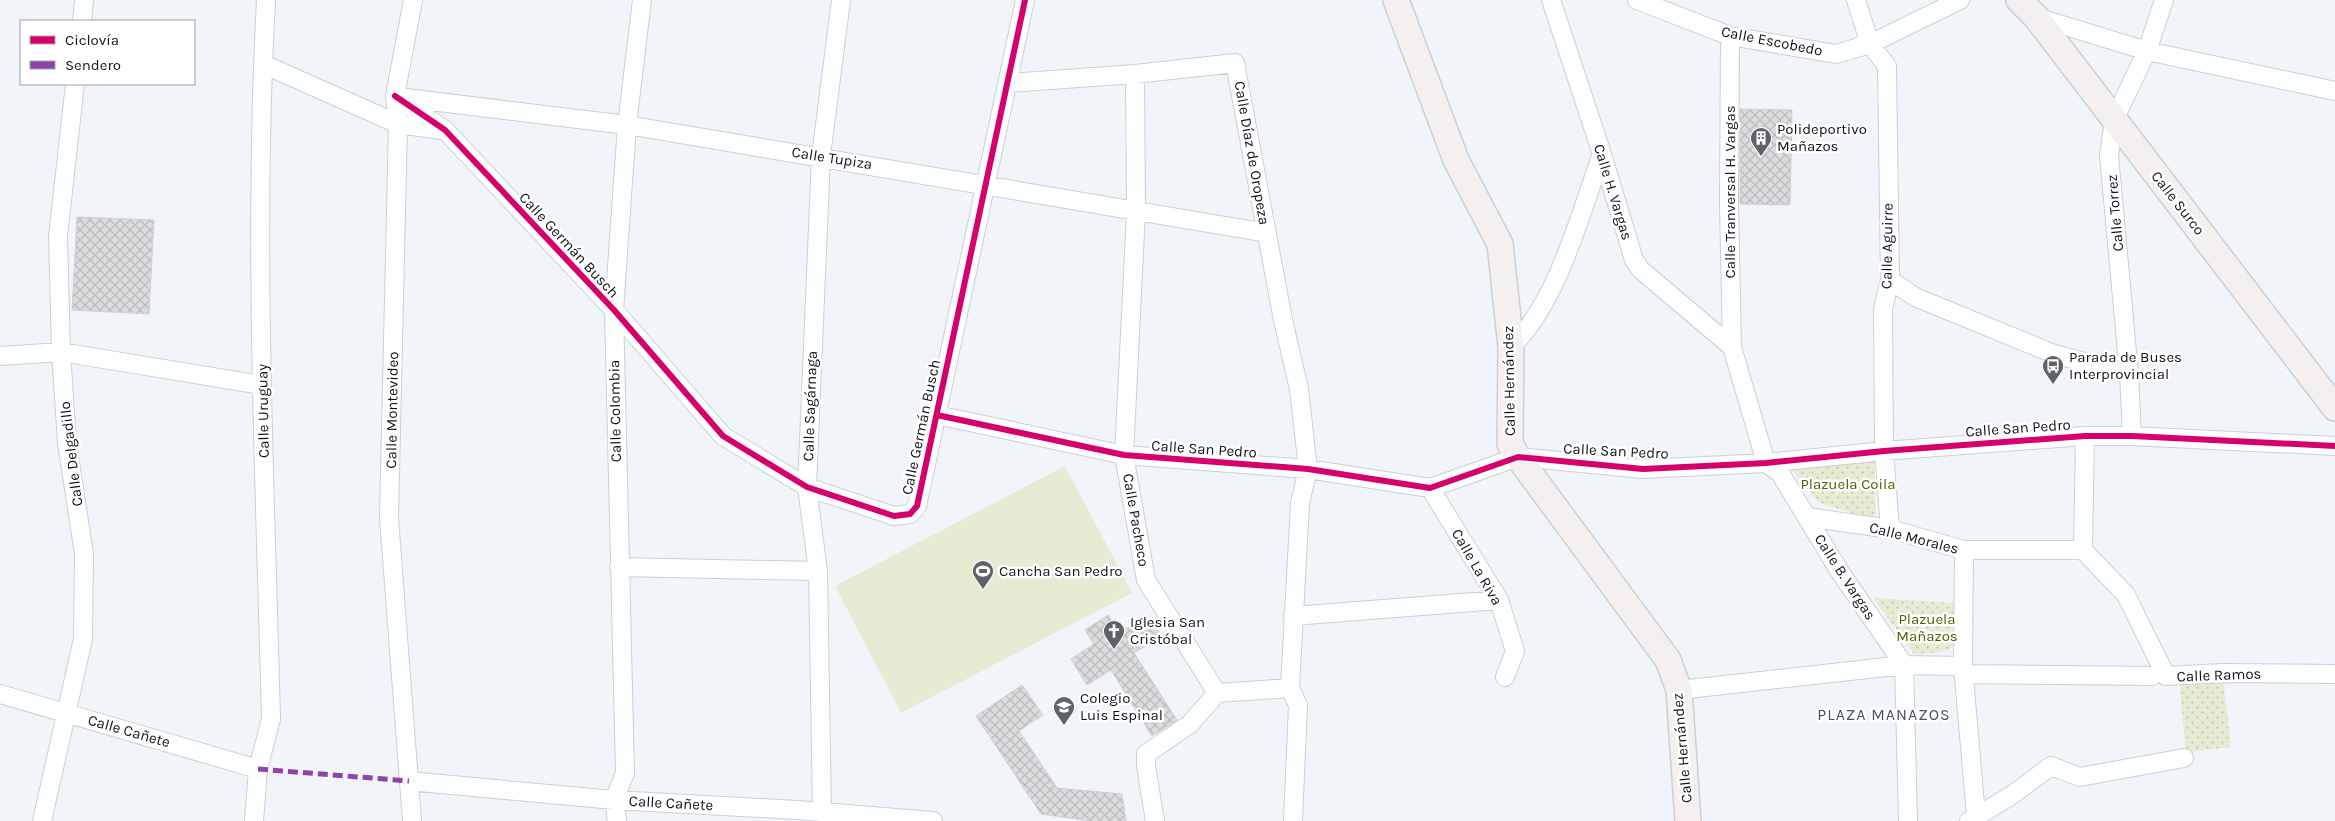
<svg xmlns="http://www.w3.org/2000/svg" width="2335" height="821" font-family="Karla,sans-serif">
<defs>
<pattern id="green-dots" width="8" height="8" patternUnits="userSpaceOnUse" patternTransform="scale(1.25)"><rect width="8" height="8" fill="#e6ebd4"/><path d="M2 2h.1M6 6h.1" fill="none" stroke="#c4c9b5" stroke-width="1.8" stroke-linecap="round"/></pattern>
<pattern id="building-cross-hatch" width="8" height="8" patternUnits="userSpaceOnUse" patternTransform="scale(1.25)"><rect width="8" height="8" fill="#dcdbdd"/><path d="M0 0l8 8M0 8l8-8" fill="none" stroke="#bcbbbd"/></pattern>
</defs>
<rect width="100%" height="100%" fill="#f1f5fa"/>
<!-- green -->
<path fill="url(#green-dots)" d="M1869 456 1874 462 1876 513 1872 520 1818 502 1791 468Z
M1873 598 1954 603C1957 648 1964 652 1914 654Z
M2223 678 2231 747 2186 752 2180 689 2183 683Z"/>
<!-- pitch -->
<path fill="#e6ebd4" d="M1065 466 1132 593 901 713 835 586Z"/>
<!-- building -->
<path fill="url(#building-cross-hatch)" stroke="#d0cfd1" d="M1740 109 1792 110 1790 205 1740 204Z
M77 217 154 220 149 314 72 310Z
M1108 615 1119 633 1147 615 1161 636 1134 653 1177 720 1152 736 1111 670 1087 685 1071 659 1094 644 1085 630Z
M1022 685 1043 715 1019 731 1057 788 1122 794 1126 821H1090L1041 814 976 716Z"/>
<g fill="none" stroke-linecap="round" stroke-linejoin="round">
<!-- minor casing -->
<g stroke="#cccfd3" stroke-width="20">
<path id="minor" d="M1551 0 1602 154 1634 260 1641 270 1732 347
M1637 0 1730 36 1836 54 1870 44 1960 0
M1856 0 1870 44 1887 66 1890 280 1883 309 1884 451 1890 529
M2036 17 2147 51 2335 91
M82 21 84 0
M1730 36 1729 204 1732 347 1766 463 1780 473 1840 572 1904 665 1908 821
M263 64 398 124 442 130
M1135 74 1136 212 1124 455 1146 580 1217 693 1190 724 1146 754V766L1155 821
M1008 83 1135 74 1235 63 1283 320 1299 389 1308 469 1300 503 1290 688
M395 96 445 130 614 310 723 436 807 487 894 516 910 514 917 506 1025 0
M398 97 627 125 1267 233
M1890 280 1915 297 2054 354 2129 374
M1511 347C1558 302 1580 214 1602 154
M0 356 61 352 262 385
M937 415 1124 455 1308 469 1430 488 1518 457 1643 469 1766 463 1884 451 2085 436H2132L2335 446
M2132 436 2129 374 2109 155 2114 120 2147 51 2164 0
M1430 488 1499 600 1515 651 1505 677
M1807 517 1890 529 1964 550H2083
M1964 550 1963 666 1976 816
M2083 550 2126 595 2166 676 2222 673 2335 674
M2083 550 2085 436
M619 567 818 571
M1293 616 1499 600
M1964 674 2152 676
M1679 690 1904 665 1963 666
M1217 693 1290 688 1298 705 1293 821
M0 694 258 769
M409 781 614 800 797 810 933 821
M822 812 818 571 807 487 821 156 841 0
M42 821 83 639 84 554 67 443 61 352 58 236 75 84
M254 821 258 769 271 719C265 480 253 239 266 0
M412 821 389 518 398 124 395 96 413 0
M617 821 614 800 625 773 614 310 627 125 642 0
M1969 821 2012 795 2051 766 2080 777 2184 758"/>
</g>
<!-- secondary casing -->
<g stroke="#cccfd3" stroke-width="28">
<path id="secondary" d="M1396 0 1456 160 1500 244 1511 347 1510 444 1518 457 1668 660 1679 690 1688 821
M2019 0 2036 17 2335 408"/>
</g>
<!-- minor -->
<use href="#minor" stroke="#fdfefe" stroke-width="18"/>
<!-- secondary -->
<use href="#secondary" stroke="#f4f0ef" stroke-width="25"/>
<!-- quiet -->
<path stroke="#8e44ad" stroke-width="5" stroke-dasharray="10 5" stroke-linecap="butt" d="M258 769 409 781"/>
<!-- cycleway casing -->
<g stroke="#fff" stroke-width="9">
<path id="cycleway" d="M395 96 445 130 614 310 723 436 807 487 894 516 910 514 917 506 1025 0
M937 415 1124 455 1308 469 1430 488 1518 457 1643 469 1766 463 1884 451 2085 436H2132L2335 446"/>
</g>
<!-- cycleway -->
<use href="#cycleway" stroke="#d6006c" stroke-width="6"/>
</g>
<!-- icons -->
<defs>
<g id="building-pin" transform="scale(1.125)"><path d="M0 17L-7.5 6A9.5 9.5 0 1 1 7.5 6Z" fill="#5f6266" stroke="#fff"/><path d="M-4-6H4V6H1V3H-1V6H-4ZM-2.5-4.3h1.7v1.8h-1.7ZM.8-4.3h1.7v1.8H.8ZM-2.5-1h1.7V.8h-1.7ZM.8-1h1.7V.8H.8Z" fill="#fff"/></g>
<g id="bus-pin" transform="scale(1.125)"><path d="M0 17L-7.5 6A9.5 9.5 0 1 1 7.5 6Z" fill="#5f6266" stroke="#fff"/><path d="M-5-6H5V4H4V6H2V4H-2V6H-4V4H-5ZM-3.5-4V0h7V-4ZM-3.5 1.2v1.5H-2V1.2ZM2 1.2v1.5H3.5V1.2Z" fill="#fff"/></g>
<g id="stadium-pin" transform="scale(1.125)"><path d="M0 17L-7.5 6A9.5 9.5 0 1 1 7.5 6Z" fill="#5f6266" stroke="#fff"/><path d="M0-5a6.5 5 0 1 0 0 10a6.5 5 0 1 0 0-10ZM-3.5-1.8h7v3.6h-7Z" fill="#fff"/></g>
<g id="church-pin" transform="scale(1.125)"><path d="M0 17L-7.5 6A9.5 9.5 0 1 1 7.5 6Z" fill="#5f6266" stroke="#fff"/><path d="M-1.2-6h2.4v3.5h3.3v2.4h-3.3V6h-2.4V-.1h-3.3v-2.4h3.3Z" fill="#fff"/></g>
<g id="school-pin" transform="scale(1.125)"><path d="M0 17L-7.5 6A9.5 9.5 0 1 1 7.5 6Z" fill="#5f6266" stroke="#fff"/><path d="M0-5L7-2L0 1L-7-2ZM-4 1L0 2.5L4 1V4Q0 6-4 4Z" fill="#fff"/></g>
</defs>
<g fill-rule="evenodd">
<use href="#building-pin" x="1761" y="138"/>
<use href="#bus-pin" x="2053" y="366"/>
<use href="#stadium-pin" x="983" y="571"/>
<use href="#church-pin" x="1114" y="631"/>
<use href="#school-pin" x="1064" y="707"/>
</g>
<g text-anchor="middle" stroke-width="5" stroke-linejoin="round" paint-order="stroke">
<!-- street labels -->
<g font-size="15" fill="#111317" stroke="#fff">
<text transform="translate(1772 41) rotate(11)" y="5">Calle Escobedo</text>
<text transform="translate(1252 153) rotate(80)" y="5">Calle Díaz de Oropeza</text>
<text transform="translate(832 158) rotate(9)" y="5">Calle Tupiza</text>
<text transform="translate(1613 192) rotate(73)" y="5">Calle H. Vargas</text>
<text transform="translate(1730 192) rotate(-90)" y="5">Calle Tranversal H. Vargas</text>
<text transform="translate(2178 203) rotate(52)" y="5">Calle Surco</text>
<text transform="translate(2115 213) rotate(-95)" y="5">Calle Torrez</text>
<text transform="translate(569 245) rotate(47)" y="5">Calle Germán Busch</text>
<text transform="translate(1887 246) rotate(-89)" y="5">Calle Aguirre</text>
<text transform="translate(1509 381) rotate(-91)" y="5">Calle Hernández</text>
<text transform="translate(810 406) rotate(-88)" y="5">Calle Sagárnaga</text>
<text transform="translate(392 410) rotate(-89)" y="5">Calle Montevideo</text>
<text transform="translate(263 411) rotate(-91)" y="5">Calle Uruguay</text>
<text transform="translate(615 411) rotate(-91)" y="5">Calle Colombia</text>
<text transform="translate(921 427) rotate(-78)" y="5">Calle Germán Busch</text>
<text transform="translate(2018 428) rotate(-4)" y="5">Calle San Pedro</text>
<text transform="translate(1204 449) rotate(4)" y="5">Calle San Pedro</text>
<text transform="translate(1616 451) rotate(3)" y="5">Calle San Pedro</text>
<text transform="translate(71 454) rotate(-97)" y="5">Calle Delgadillo</text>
<text transform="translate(1136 520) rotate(80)" y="5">Calle Pacheco</text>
<text transform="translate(1914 538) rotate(14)" y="5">Calle Morales</text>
<text transform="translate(1477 567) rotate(60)" y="5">Calle La Riva</text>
<text transform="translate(1845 577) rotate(57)" y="5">Calle B. Vargas</text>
<text transform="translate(2219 675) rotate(-2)" y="5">Calle Ramos</text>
<text transform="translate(129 731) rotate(16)" y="5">Calle Cañete</text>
<text transform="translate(1682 748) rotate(-95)" y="5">Calle Hernández</text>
<text transform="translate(671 803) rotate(3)" y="5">Calle Cañete</text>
</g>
<!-- poi labels -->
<g font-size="15" fill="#111317" stroke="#fff" text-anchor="start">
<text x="1777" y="134">Polideportivo<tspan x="1777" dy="17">Mañazos</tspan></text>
<text x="2069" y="362">Parada de Buses<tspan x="2069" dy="17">Interprovincial</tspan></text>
<text x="999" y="576">Cancha San Pedro</text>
<text x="1130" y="627">Iglesia San<tspan x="1130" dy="17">Cristóbal</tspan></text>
<text x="1080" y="703">Colegio<tspan x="1080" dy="17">Luis Espinal</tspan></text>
</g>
<!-- park labels -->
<g font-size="15" fill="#575d02" stroke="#fff">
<text x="1848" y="489">Plazuela Coila</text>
<text x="1927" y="624">Plazuela<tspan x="1927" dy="17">Mañazos</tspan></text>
</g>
<!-- neighbourhood labels -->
<g font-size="16" letter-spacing="1" fill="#4b515a" stroke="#fff">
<text x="1884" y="720">PLAZA MANAZOS</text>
</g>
</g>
<!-- legend -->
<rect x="20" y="20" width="175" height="65" fill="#ffffff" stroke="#a0a1a2"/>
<rect x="30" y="36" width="25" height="8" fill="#d6006c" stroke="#a0a1a2"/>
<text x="65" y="45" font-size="15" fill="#111317">Ciclovía</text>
<rect x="30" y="61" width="25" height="8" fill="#8e44ad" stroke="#a0a1a2"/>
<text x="65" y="70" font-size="15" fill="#111317">Sendero</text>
</svg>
